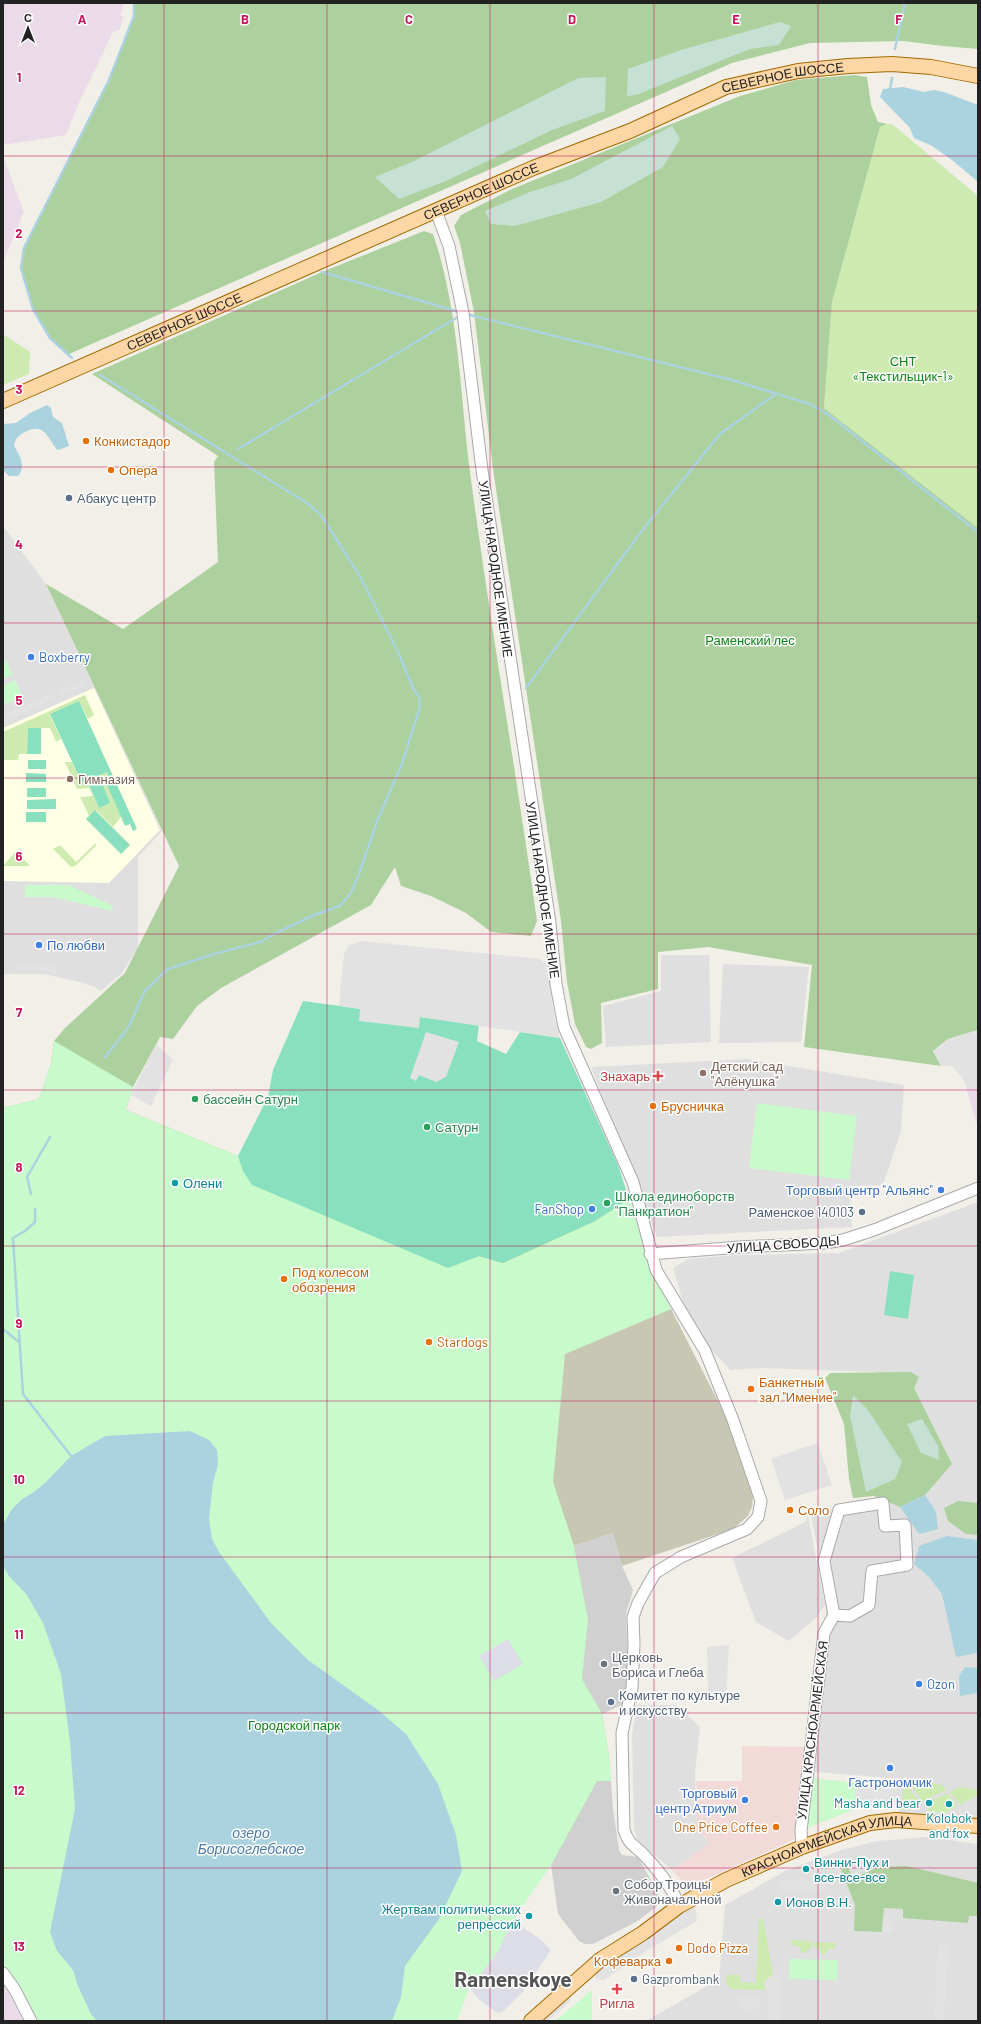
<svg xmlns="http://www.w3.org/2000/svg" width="981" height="2024" font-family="Barlow,sans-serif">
<rect width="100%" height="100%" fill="#f2efe9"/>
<!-- residential -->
<path fill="#e0dfdf" d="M3 526 46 584 162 831 138 857V948L121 974 101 991 93 986 80 982 44 974H3Z
M661 955H709L711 1042 606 1047 603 1006 661 991Z
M723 964 809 967 801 1042 719 1043Z
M747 1059 904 1085 901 1131 883 1185 849 1186 852 1227 657 1237 635 1177 591 1067Z
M978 1202V1819L899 1814 901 1779 815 1772 826 1653V1592L811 1515 880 1498 918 1468 877 1372 762 1368 730 1370 711 1349 684 1306 673 1268 688 1259 736 1255 839 1253Z
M808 1516 825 1605 816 1618 789 1641 756 1622 732 1558 805 1522Z
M637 1705H677L700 1727 695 1773 697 1825 709 1844 672 1870 637 1840 634 1828 632 1734Z
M928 1837 978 1844V2021H646L719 1979 725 1905 785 1871 841 1850 877 1841Z"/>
<!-- commercial -->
<path fill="#f2dad9" d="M742 1746 807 1747 796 1835 793 1840 688 1887 672 1870 709 1844 697 1825 696 1781H742Z"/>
<!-- industrial -->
<path fill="#ebdbe8" d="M3 3H124L121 15 123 18 119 30 113 32 79 103 66 135 3 145Z
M3 156 24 212 3 262Z
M966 1087 978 1089V1126L975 1119Z
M3 1983 6 1987 23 2021H3Z"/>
<!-- education -->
<path fill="#ffffe5" d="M94 688 160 830 109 883 3 881V728Z"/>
<!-- religious -->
<path fill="#d0d0d0" d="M613 1533 622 1566 633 1590 626 1613 628 1666 624 1704 602 1714 582 1679 588 1620 574 1546Z
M597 1781H611L613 1809 619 1850 622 1855 638 1857 658 1893V1901L656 1907 636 1922 593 1944H585L579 1941 558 1914 551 1865Z"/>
<!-- construction -->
<path fill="#c7c7b4" d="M671 1309 726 1417 753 1497 752 1507 748 1516 733 1529 622 1566 613 1533 574 1546 553 1482 565 1354Z"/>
<!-- grass -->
<path fill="#cdebb0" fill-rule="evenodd" d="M887 124H892L978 196V528L824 408 832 302 880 127Z
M3 334 30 352 29 374 3 385Z
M85 695 94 715 88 719 79 701 50 715 61 739 56 742 50 728H28L27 754H19L18 760H3V732Z
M65 762H72L82 783 107 772 108 776 105 778 121 817 113 827 96 810 89 816 80 797 93 796 89 788 77 789ZM101 781 99 808 89 785Z
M96 843V846L75 866 71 867 53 849 60 845 76 862Z
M16 851 30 866H3Z
M907 1780 942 1785 947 1790 922 1801Z
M904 1781 920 1803 901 1810Z
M959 1787 978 1790V1795L960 1805 950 1792Z
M948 1793 957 1806 945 1813 930 1812 924 1804Z
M759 1917 763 1919 773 1974 764 1982 766 1990 731 1989 726 1982V1975H740V1982L756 1983Z
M791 1940 812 1941V1947L805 1953H802L800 1947 791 1945Z
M814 1942 836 1943 835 1949H828L825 1955 822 1954 819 1949 814 1947Z"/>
<!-- forest -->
<path fill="#add19e" d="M134 3H978V49L943 46 904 41 810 43 732 63 69 354 50 338 33 309 21 268 24 248 109 80 134 16Z
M854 75 867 77 871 105 878 122 887 124 880 127 832 302 824 408 978 528V1030L948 1039 933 1051 941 1066 804 1047 812 965 708 947 658 952V989L601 1003 602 1043 591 1049 586 1047 575 1024 567 982 561 921 493 469 474 312 460 243 454 226 461 215 512 189 740 96 796 80Z
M424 231 433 234C459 310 460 393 470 472 490 622 516 771 537 921L531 936 491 932 466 913 431 896 401 886 395 867 371 905 221 988 197 1006 173 1039 160 1037 133 1087 126 1110 238 1156 243 1171 595 1221 629 1199 652 1275 671 1309 565 1354 553 1482 574 1546 588 1620 582 1679 602 1714 609 1756 611 1781H597L551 1865 533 1862 3 1196V1108L39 1099 51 1063 54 1041 65 1028 125 973 179 866 46 584 123 629 218 562 214 462 218 456 92 374 322 272Z
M911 1372 919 1377 914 1388 952 1464 925 1495 900 1507 874 1496 853 1498 849 1479 844 1424 825 1378 830 1373Z
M958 1501 978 1503V1535L966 1534 948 1521 944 1508Z
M846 1862 853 1878 879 1867 907 1866 978 1883V1916H969L968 1923 903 1918V1909L884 1908 882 1932 854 1931 855 1905 839 1864Z"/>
<!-- wetland -->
<path fill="#c6e0d4" d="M780 22 791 26 779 45 750 49 636 95 627 96 628 69 681 50Z
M606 77 605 111 552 130 446 181 399 199 375 177 414 161 578 78Z
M672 126 680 139 663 167 601 202 515 226 491 224 485 211 530 192 571 179Z
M853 1395 868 1410 902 1462 895 1479 866 1492 850 1416Z
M922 1419 938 1446 939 1460 921 1453 907 1424Z"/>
<!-- park -->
<path fill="#c8facc" d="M6 660 13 675 3 679V662Z
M15 680 23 697 6 704 3 698V686Z
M25 885H69L113 906 112 911 53 897H25Z
M54 1041 133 1087 126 1110 238 1156 243 1171 464 1261 479 1256 503 1263 595 1221 629 1199 652 1275 671 1309 565 1354 553 1482 574 1546 588 1620 582 1679 602 1714 609 1756 611 1781H597L551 1865 513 1920 496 1955 469 1988 457 2021H32L3 1970V1108L39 1099 51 1063Z
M757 1103 857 1116 849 1180 749 1168Z
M813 1778 855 1783V1809L807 1828Z
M789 1959 838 1960 837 1980 789 1979Z
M592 1990V2021H555Z"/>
<!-- pitch -->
<path fill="#88e0be" d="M79 701 137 829 133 831 130 824 125 826 104 778 108 776 107 772 82 783 50 714Z
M28 728H41V754H27Z
M28 760H46V769H28Z
M26 773 46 774V782H26Z
M101 781 110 803 99 808 89 785Z
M27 788H46V797H27Z
M56 799V809H27V800Z
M95 810 130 845 121 854 86 819Z
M26 812H46V822H26Z
M303 1001 479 1025 477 1041 506 1054 520 1032 560 1038 618 1165 629 1199 595 1221 502 1263 479 1256 448 1268 252 1185 243 1171 238 1156 268 1097 273 1070Z
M890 1271 914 1275 908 1319 884 1315Z"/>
<!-- parking -->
<path fill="#e2e2e2" d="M85 679 87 684 63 695 61 690Z
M53 693 56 698 3 722V716Z
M362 941 540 959 546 964 556 1026 560 1038 420 1017 419 1028 359 1021 360 1009 339 1006 344 954 349 945Z
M16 964H46L57 968 55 974 45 971H16Z
M978 1030V1089L966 1087 964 1080 952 1066H941L933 1051 948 1039Z
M426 1032 459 1042 446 1077 436 1082 419 1075 416 1081 410 1078Z
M156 1044 173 1060 151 1106 131 1095Z
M818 1443 832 1485 785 1500 771 1459Z
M729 1645 726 1698 714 1697 708 1691 707 1647Z
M855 1783H902L900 1805H868L855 1809Z
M825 1880 829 1890H780V1881Z
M695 1906 697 1921 648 1950 604 1980 596 1979 595 1973 641 1939Z
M883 1917 893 1918 892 1932H882Z
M938 1945 948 1946 944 2021H934Z
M773 1974H780V2020H770L767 2009 768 1998 764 1982Z
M569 1994 570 2002 547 2021H538Z
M734 1995 756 1996 760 1997V2008L745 2012Z"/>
<!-- plaza -->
<path fill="#dddde8" d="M508 1639 523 1664 494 1681 479 1656Z
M513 1920 541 1940 551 1950 523 1992 502 2012 497 2013 480 2000 469 1988 496 1955Z"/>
<!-- water -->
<path fill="#aad3df" d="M903 87 924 92 934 90 944 92 978 105V182L952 160 932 146 914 138 910 128 880 97 883 89Z
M47 405 51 408 53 417 62 423 69 446 58 450C48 441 46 422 27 431 20 434 16 437 14 445 19 456 27 465 18 476H9L3 470V424L16 423 30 413Z
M190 1431 209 1440 217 1450 218 1465 213 1482 209 1519 212 1539 219 1552 271 1623 308 1660 378 1710 406 1734 438 1784 456 1835 462 1871 439 1919 405 1966 401 1997 392 2021H97L91 2014 78 1986 73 1970 57 1951 50 1932 75 1809 70 1742 61 1674 43 1623 27 1595 9 1576 3 1566V1525L12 1509 21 1500 34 1492 46 1482 71 1456 105 1436Z
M925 1495 936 1512 938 1529 919 1534 900 1507Z
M947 1536 978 1540 977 1653 956 1657 942 1594 929 1577 914 1564 919 1546Z
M965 1667 978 1668 977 1693 960 1696 959 1676Z"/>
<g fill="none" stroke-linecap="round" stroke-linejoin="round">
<!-- stream -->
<path stroke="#aad3df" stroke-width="2.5" d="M895 49 905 3
M890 89 892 78
M322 272 459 312
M466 314 732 380 810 404 829 415 978 532
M72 358 50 338 33 309 21 268 24 248 109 80 134 16V3
M100 375 307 503 321 515 361 578 398 652 414 690 420 698 419 710 402 764 377 821 359 874 351 893 340 906 314 915 274 934 261 942 214 954 168 969 145 991 128 1028 105 1057
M238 449 461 315
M526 688 641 532 720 434 776 394
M31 1194 27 1177 50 1137
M35 1209V1222L25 1231 13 1238 23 1394 71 1456
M3 1329 19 1342"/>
<!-- minor casing -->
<g stroke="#a9a9a9" stroke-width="13">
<path id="minor" d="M436 211 449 246 463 313 482 470 550 923 556 984 564 1027 633 1182 656 1270 705 1351 733 1420 761 1501 758 1517 747 1529 681 1557 655 1573 638 1603 633 1617 634 1644 632 1688 622 1733 624 1830C630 1847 634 1844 645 1856 658 1870 673 1888 679 1906
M650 1254 740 1247 825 1243 843 1240 874 1230 978 1188
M802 1847 801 1831 824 1633 834 1615 850 1616 869 1605 872 1571 907 1565 905 1525 885 1526 883 1503 839 1510 824 1561 834 1615
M3 1973 15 1990 31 2021"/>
</g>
<!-- major casing -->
<g stroke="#a06b00" stroke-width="16">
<g id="major">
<path id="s1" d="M3 401 533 168 630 131 726 87 798 71 848 66 892 64 931 67 978 76"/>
<path id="s2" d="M531 2021 600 1960 643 1933 679 1906 726 1880 802 1847 870 1823 896 1820 978 1826"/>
</g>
</g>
<!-- minor -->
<use href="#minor" stroke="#fff" stroke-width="11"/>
<!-- major -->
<use href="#major" stroke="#fcd6a4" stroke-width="14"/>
</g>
<!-- grid -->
<path fill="none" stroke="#c2185b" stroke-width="1" stroke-opacity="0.55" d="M164 3V2021M327 3V2021M490 3V2021M654 3V2021M818 3V2021M3 156H978M3 311H978M3 467H978M3 623H978M3 778H978M3 934H978M3 1090H978M3 1246H978M3 1401H978M3 1557H978M3 1713H978M3 1868H978"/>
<!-- markers -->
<g fill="#e8710a" stroke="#fff" stroke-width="1.5">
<circle cx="86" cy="441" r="4"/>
<circle cx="111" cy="470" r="4"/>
<circle cx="653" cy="1106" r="4"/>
<circle cx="284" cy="1279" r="4"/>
<circle cx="429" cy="1342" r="4"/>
<circle cx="751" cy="1389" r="4"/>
<circle cx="790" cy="1510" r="4"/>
<circle cx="776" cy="1827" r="4"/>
<circle cx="679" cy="1948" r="4"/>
<circle cx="669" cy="1961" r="4"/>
</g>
<g fill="#5c6f8a" stroke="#fff" stroke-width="1.5">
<circle cx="69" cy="498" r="4"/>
<circle cx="862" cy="1212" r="4"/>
<circle cx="611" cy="1702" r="4"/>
<circle cx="634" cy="1979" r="4"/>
</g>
<g fill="#3f7fe0" stroke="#fff" stroke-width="1.5">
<circle cx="31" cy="657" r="4"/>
<circle cx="39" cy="945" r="4"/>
<circle cx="941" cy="1190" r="4"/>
<circle cx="592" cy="1209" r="4"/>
<circle cx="919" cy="1684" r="4"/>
<circle cx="890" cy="1768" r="4"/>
<circle cx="745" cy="1800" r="4"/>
</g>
<g fill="#8d6e63" stroke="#fff" stroke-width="1.5">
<circle cx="70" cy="779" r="4"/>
<circle cx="703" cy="1073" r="4"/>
</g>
<g fill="#e0444e" stroke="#fff" stroke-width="1.5">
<path d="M656 1070h4v4h4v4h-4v4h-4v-4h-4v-4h4z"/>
<path d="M615 1983h4v4h4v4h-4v4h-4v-4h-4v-4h4z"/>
</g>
<g fill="#2e9e5b" stroke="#fff" stroke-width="1.5">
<circle cx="195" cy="1099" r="4"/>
<circle cx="427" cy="1127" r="4"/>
<circle cx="607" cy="1203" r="4"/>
</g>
<g fill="#0f9aa8" stroke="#fff" stroke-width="1.5">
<circle cx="175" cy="1183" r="4"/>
<circle cx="929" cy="1803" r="4"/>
<circle cx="949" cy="1804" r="4"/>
<circle cx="806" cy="1869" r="4"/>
<circle cx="778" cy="1902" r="4"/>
<circle cx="529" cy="1916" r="4"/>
</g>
<g fill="#6b7280" stroke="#fff" stroke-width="1.5">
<circle cx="604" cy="1664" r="4"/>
<circle cx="616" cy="1891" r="4"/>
</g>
<g text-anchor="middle" stroke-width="3" stroke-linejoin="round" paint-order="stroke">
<!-- street labels -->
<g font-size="13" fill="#222" stroke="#fff">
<text dy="5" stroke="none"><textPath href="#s1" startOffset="846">СЕВЕРНОЕ ШОССЕ</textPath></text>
<text dy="5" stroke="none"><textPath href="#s1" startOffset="522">СЕВЕРНОЕ ШОССЕ</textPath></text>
<text dy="5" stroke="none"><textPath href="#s1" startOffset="198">СЕВЕРНОЕ ШОССЕ</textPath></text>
<text transform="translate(496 569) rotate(82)" y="5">УЛИЦА НАРОДНОЕ ИМЕНИЕ</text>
<text transform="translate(543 890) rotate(82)" y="5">УЛИЦА НАРОДНОЕ ИМЕНИЕ</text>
<text transform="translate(783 1244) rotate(-4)" y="5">УЛИЦА СВОБОДЫ</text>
<text transform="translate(812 1730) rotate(-83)" y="5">УЛИЦА КРАСНОАРМЕЙСКАЯ</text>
<text dy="5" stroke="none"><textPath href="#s2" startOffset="349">КРАСНОАРМЕЙСКАЯ УЛИЦА</textPath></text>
</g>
<!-- park labels -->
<g font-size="13" fill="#0c8416" stroke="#fff">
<text x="903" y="366">СНТ<tspan x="903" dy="15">«Текстильщик-1»</tspan></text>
<text x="750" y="645">Раменский лес</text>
<text x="294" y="1730">Городской парк</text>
</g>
<!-- food labels -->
<g font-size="13" fill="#c56008" stroke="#fff" text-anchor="start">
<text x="94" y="446">Конкистадор</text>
<text x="119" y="475">Опера</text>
<text x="661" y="1111">Брусничка</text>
<text x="292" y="1277">Под колесом<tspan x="292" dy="15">обозрения</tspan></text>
<text x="437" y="1347">Stardogs</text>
<text x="759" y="1387">Банкетный<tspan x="759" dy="15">зал "Имение"</tspan></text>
<text x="798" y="1515">Соло</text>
<text x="768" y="1832" text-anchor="end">One Price Coffee</text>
<text x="687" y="1953">Dodo Pizza</text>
<text x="661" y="1966" text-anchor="end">Кофеварка</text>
</g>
<!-- service labels -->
<g font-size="13" fill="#4e5e75" stroke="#fff" text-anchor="start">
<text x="77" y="503">Абакус центр</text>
<text x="854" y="1217" text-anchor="end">Раменское 140103</text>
<text x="619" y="1700">Комитет по культуре<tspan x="619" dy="15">и искусству</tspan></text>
<text x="642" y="1984">Gazprombank</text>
</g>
<!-- shop labels -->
<g font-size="13" fill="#366cbe" stroke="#fff" text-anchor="start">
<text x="39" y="662">Boxberry</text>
<text x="47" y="950">По любви</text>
<text x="933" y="1195" text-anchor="end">Торговый центр "Альянс"</text>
<text x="584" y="1214" text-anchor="end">FanShop</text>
<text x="927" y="1689">Ozon</text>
<text x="890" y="1787" text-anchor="middle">Гастрономчик</text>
<text x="737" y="1798" text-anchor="end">Торговый<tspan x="737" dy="15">центр Атриум</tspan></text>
</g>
<!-- education labels -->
<g font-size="13" fill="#785e54" stroke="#fff" text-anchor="start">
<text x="78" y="784">Гимназия</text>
<text x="711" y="1071">Детский сад<tspan x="711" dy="15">"Алёнушка"</tspan></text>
</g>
<!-- health labels -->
<g font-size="13" fill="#be3a42" stroke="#fff" text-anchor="end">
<text x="650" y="1081">Знахарь</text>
<text x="617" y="2008" text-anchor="middle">Ригла</text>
</g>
<!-- leisure labels -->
<g font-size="13" fill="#27864d" stroke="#fff" text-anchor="start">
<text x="203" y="1104">бассейн Сатурн</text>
<text x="435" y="1132">Сатурн</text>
<text x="615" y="1201">Школа единоборств<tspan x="615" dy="15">"Панкратион"</tspan></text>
</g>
<!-- culture labels -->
<g font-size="13" fill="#0d838f" stroke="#fff" text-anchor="start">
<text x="183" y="1188">Олени</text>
<text x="921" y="1808" text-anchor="end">Masha and bear</text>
<text x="949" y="1823" text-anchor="middle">Kolobok<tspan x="949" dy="15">and fox</tspan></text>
<text x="814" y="1867">Винни-Пух и<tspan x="814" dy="15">все-все-все</tspan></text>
<text x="786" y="1907">Ионов В.Н.</text>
<text x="521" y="1914" text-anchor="end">Жертвам политических<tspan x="521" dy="15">репрессий</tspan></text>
</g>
<!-- worship labels -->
<g font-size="13" fill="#5b616d" stroke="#fff" text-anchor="start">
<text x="612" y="1662">Церковь<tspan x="612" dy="15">Бориса и Глеба</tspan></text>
<text x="624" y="1889">Собор Троицы<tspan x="624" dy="15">Живоначальной</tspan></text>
</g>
<!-- water labels -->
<g font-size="14" font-style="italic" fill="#4a7aab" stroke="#fff">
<text x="251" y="1838">озеро<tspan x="251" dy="16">Борисоглебское</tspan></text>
</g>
<!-- town labels -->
<g font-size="21" font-weight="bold" fill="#555" stroke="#fff">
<text x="513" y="1987">Ramenskoye</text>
</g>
</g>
<g font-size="13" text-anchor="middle" font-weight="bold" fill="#c2185b" stroke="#fff" stroke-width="3" stroke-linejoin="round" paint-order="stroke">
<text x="82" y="24">A</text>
<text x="245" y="24">B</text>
<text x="409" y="24">C</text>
<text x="572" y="24">D</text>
<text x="736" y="24">E</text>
<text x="899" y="24">F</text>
<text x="19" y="82">1</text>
<text x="19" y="238">2</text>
<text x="19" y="394">3</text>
<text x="19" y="549">4</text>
<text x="19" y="705">5</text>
<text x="19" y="861">6</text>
<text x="19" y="1017">7</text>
<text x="19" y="1172">8</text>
<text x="19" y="1328">9</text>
<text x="19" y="1484">10</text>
<text x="19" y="1639">11</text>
<text x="19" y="1795">12</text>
<text x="19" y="1951">13</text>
</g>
<!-- border -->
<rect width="981" height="2024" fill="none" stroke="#222222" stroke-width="8"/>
<!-- north arrow -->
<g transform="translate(28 28)" stroke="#ffffff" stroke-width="3" paint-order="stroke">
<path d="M0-3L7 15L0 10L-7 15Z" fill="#222222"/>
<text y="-6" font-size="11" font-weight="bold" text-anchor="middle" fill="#222222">С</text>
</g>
</svg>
